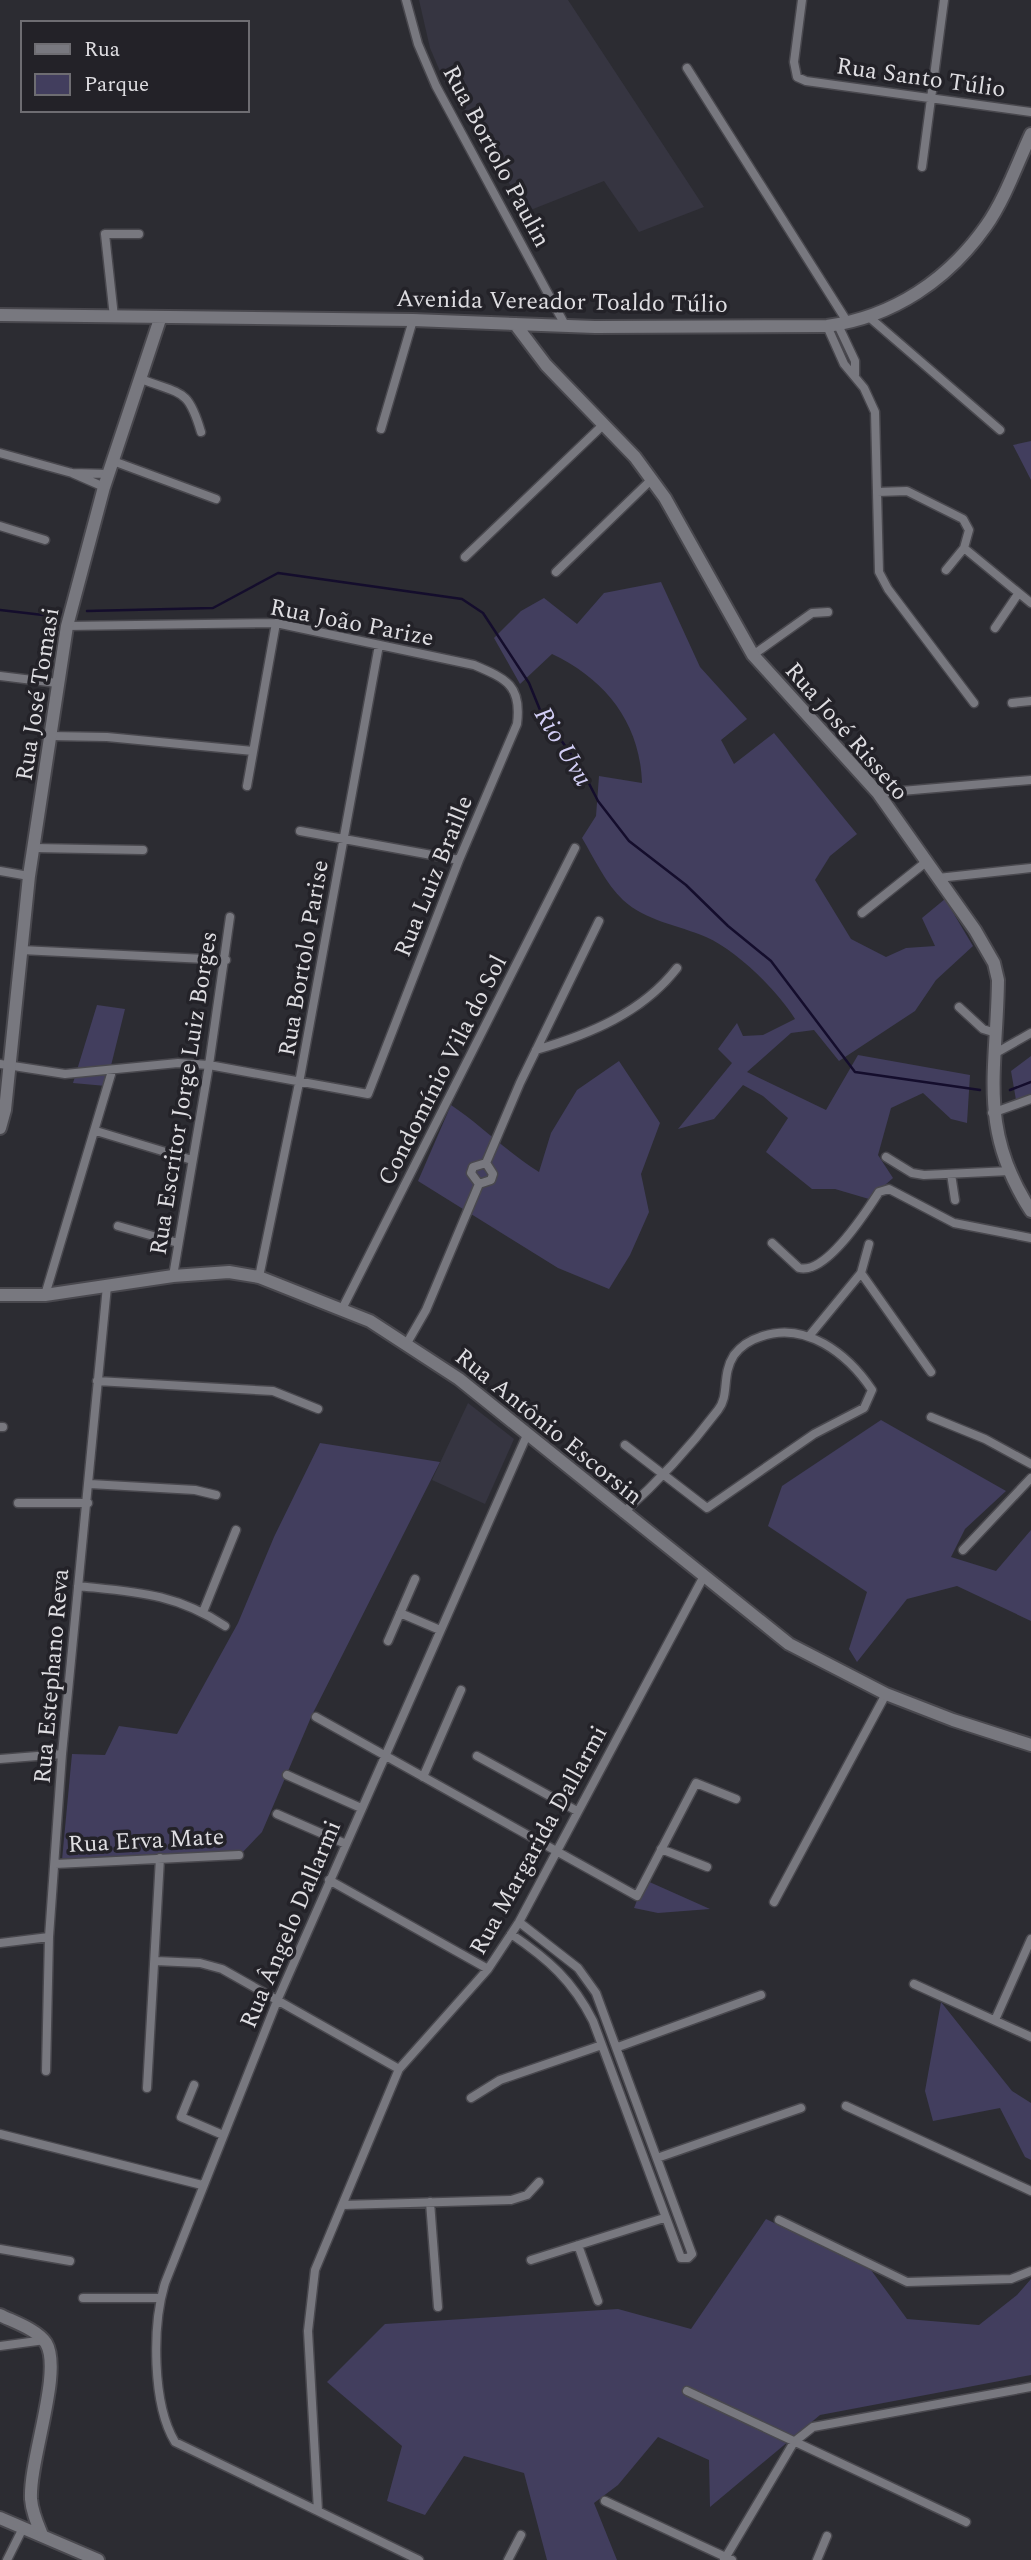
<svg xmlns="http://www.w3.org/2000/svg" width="1031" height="2560" font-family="Spectral,serif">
<rect width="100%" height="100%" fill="#2c2c32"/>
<!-- built -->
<path fill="#363541" d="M419 0H568L704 207 639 232 604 181 523 213 499 161 445 83 430 48Z
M468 1403 514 1439 485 1504 432 1480Z"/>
<!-- green -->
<path fill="#423e5e" d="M1031 441V480L1013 445Z
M661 582 700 667 747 719 721 740 734 764 774 733 857 834 830 856 815 880 851 939 886 957 906 948 935 946 922 918 945 899 973 946 936 980 915 1011 839 1061 814 1030 791 1033 747 1072 826 1110 858 1055 970 1075 967 1123 951 1119 923 1093 891 1108 878 1155 893 1178 869 1199 835 1189H812L766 1152 788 1118 763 1096 743 1085 714 1119 678 1129 732 1063 718 1049 737 1023 743 1036 763 1035 795 1019C777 990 736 950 706 937 678 925 646 921 623 900 606 884 594 858 582 838L596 816 599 776 642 783C640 722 605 679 552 654L520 684 494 638 521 611 544 598 577 624 604 593Z
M97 1005 125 1009 106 1086 73 1083Z
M1031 1056V1095L1016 1100 1011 1071Z
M619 1061 660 1123 641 1174 649 1212 630 1255 609 1289 558 1268 418 1181 451 1105C482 1126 507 1152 539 1172L551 1133 577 1090Z
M881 1420 1006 1491 965 1529 951 1557 996 1571 1031 1530V1621L957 1586 907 1599 857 1662 849 1649 867 1592 768 1526 782 1486Z
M320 1443 440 1462 312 1715 262 1832 240 1855 62 1860 72 1754 105 1755 119 1726 177 1734 238 1623 274 1537Z
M645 1880 710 1909 658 1913 634 1908Z
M941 2002 1012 2091 1031 2103V2160L1025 2157 1000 2108 933 2121 925 2091Z
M766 2219 871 2270 907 2319 979 2325 1017 2295 1031 2279V2375L820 2415 710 2507 709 2460 658 2437 618 2485 594 2503 617 2560H547L524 2473 464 2456 425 2515 387 2501 402 2446 327 2382 385 2324 618 2309 691 2329Z"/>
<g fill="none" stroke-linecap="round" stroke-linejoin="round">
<!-- stream -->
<path stroke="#140d2c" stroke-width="2.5" d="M0 610 43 615 61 612
M87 611 213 608 278 573 462 599 483 613 529 683 540 710 582 770 598 801 629 841 686 885 728 926 771 961 855 1072 980 1090
M1010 1090 1031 1082"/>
<!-- street casing -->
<g stroke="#49484e" stroke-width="11">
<path id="street" d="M406 0 418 44 436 86 565 325
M802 0 794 62 797 77 806 81 1031 112
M687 68 848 323
M922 167 944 0
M114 317 105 234H139
M869 317 1000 430
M838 325 855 361V375
M827 326 844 364 864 388 875 412 879 572 888 589 974 703
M141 379C182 395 188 388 201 432
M381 429 413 320
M0 453 72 473 109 474
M113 461 216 499
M72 473 104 487
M877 492 907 491 963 519 969 530 964 548 946 570
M0 526 45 540
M964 548 1031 603
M465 557 604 424
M556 572 652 479
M995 628 1018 594
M753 655 812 613 828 612
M0 676 57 683
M1012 703 1031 701
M50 736 107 737 253 751
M247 786 276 623
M878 793 1031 780
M300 831 459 860
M34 848 143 850
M0 871 29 876
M938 878 1031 868
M862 913 926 862
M21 950 226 960
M959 1007 983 1029 996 1033
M536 1050C590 1034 642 1013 677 968
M994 1054 1031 1033
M0 1064 65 1074 178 1063 209 1065 368 1094 459 860 517 724C522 686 507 679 474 665L276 623 67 626
M992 1113 1031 1099
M96 1131 192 1160
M886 1157 912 1173 924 1175 1010 1171
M486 1163 520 1083 599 921
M951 1174 955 1200
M479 1184 471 1173 473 1167 486 1163
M479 1184 491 1180 493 1174 486 1163
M118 1226 178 1243
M772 1243 799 1268C826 1275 866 1212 879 1192L889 1189 954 1223 1031 1238
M861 1273 931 1372
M173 1276 209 1065 230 917
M259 1277 299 1083 379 645
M45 1295 112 1071
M342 1309 575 848
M810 1335 861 1273 869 1244
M407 1343 426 1310 479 1184
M97 1381 273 1391 318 1409
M931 1417 985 1439 1031 1464
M0 1427H3
M90 1484 195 1490 216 1495
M18 1503H88
M623 1513C658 1482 690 1447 718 1410 730 1395 721 1375 734 1355 741 1346 750 1340 760 1337 805 1320 848 1354 872 1390L864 1408 814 1434 707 1508 625 1445
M963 1550 1031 1478
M78 1586C135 1592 175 1593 225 1626
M203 1612 236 1530
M400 1613 440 1630
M388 1641 415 1579
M316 1717 637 1896 696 1783 736 1799
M477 1756 577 1811
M0 1759 62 1754
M287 1775 361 1808
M423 1777 461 1690
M277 1814 346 1844
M661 1849 707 1867
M55 1864 239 1855
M329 1880 488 1969
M774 1902 886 1694
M511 1934C548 1959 573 1981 593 2021L681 2258H688L692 2254 596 1993 578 1968 519 1922
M0 1943 49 1937
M156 1961 200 1963 222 1969 399 2069
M914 1984 1031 2037
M995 2020 1031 1939
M618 2047 761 1995
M46 2071 49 1937 62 1754 107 1286
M194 2085 181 2117 223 2135
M147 2088 160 1858
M471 2098 500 2080 602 2045
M846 2106 1031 2191
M0 2134 202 2185
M657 2158 801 2108
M430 2202 438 2307
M343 2205 511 2200 527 2195 539 2182
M779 2220 907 2282 1011 2279 1031 2271
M578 2245 598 2301
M0 2249 70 2261
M531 2260 664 2218
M83 2298H160
M0 2346 45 2340
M687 2391 966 2522
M605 2501 732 2560
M318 2511 308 2331 315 2270 399 2069 488 1969 519 1922 704 1576
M7 2560 23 2528
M419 2560 175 2442C152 2404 152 2325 165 2283L277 2001 527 1435
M508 2560 521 2535
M724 2560 794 2442 813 2427 1031 2387
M817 2560 827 2536"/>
</g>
<!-- secondary casing -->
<g stroke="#49484e" stroke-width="16">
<path id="secondary" d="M0 315 413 320 595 327 827 326C893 317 948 280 986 226 1005 199 1017 164 1031 134
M515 324 546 365 635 457 665 498 753 655 878 793 975 930 994 963 998 980C997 1071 977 1128 1031 1211
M0 1128 5 1110 29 876 67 626 104 487 160 319
M0 1295H45L173 1276 229 1272 259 1277 370 1321 459 1379 789 1644 886 1694 953 1720 1031 1745
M0 2315C14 2322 38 2330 46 2343 63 2371 29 2460 31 2499 32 2512 37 2523 42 2535
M0 2518 98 2560"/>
</g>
<!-- street -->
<use href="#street" stroke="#78787f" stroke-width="8"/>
<!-- secondary -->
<use href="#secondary" stroke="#78787f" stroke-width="12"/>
</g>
<g text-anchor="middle" stroke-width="7" stroke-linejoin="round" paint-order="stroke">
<!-- street labels -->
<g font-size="24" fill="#dedde1" stroke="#232228">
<text transform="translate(921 77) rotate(8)" y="8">Rua Santo Túlio</text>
<text transform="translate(497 156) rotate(62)" y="8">Rua Bortolo Paulin</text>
<text transform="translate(562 301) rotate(1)" y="8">Avenida Vereador Toaldo Túlio</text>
<text transform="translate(352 622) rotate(11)" y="8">Rua João Parize</text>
<text transform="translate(37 694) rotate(-81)" y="8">Rua José Tomasi</text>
<text transform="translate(847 731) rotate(49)" y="8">Rua José Risseto</text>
<text transform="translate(433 876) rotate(-68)" y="8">Rua Luiz Braille</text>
<text transform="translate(303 958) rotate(-80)" y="8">Rua Bortolo Parise</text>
<text transform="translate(442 1070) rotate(-63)" y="8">Condomínio Vila do Sol</text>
<text transform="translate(183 1093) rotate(-81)" y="8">Rua Escritor Jorge Luiz Borges</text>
<text transform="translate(549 1426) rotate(39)" y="8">Rua Antônio Escorsin</text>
<text transform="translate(51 1676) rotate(-85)" y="8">Rua Estephano Reva</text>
<text transform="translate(146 1840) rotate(-3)" y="8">Rua Erva Mate</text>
<text transform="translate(538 1840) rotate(-61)" y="8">Rua Margarida Dallarmi</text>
<text transform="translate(290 1924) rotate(-67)" y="8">Rua Ângelo Dallarmi</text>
</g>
<!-- water labels -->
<g font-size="26" font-style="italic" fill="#d3cff6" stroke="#232228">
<text transform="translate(564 746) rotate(59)" y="9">Rio Uvu</text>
</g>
</g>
<!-- legend -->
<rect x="21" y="21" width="228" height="91" fill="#232228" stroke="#6e6d72" stroke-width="2"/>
<rect x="35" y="44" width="35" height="10" fill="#78787f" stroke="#6e6d72" stroke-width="2"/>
<text x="84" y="56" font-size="21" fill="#dedde1">Rua</text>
<rect x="35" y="74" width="35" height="21" fill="#423e5e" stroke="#6e6d72" stroke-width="2"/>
<text x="84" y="91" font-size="21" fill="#dedde1">Parque</text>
</svg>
